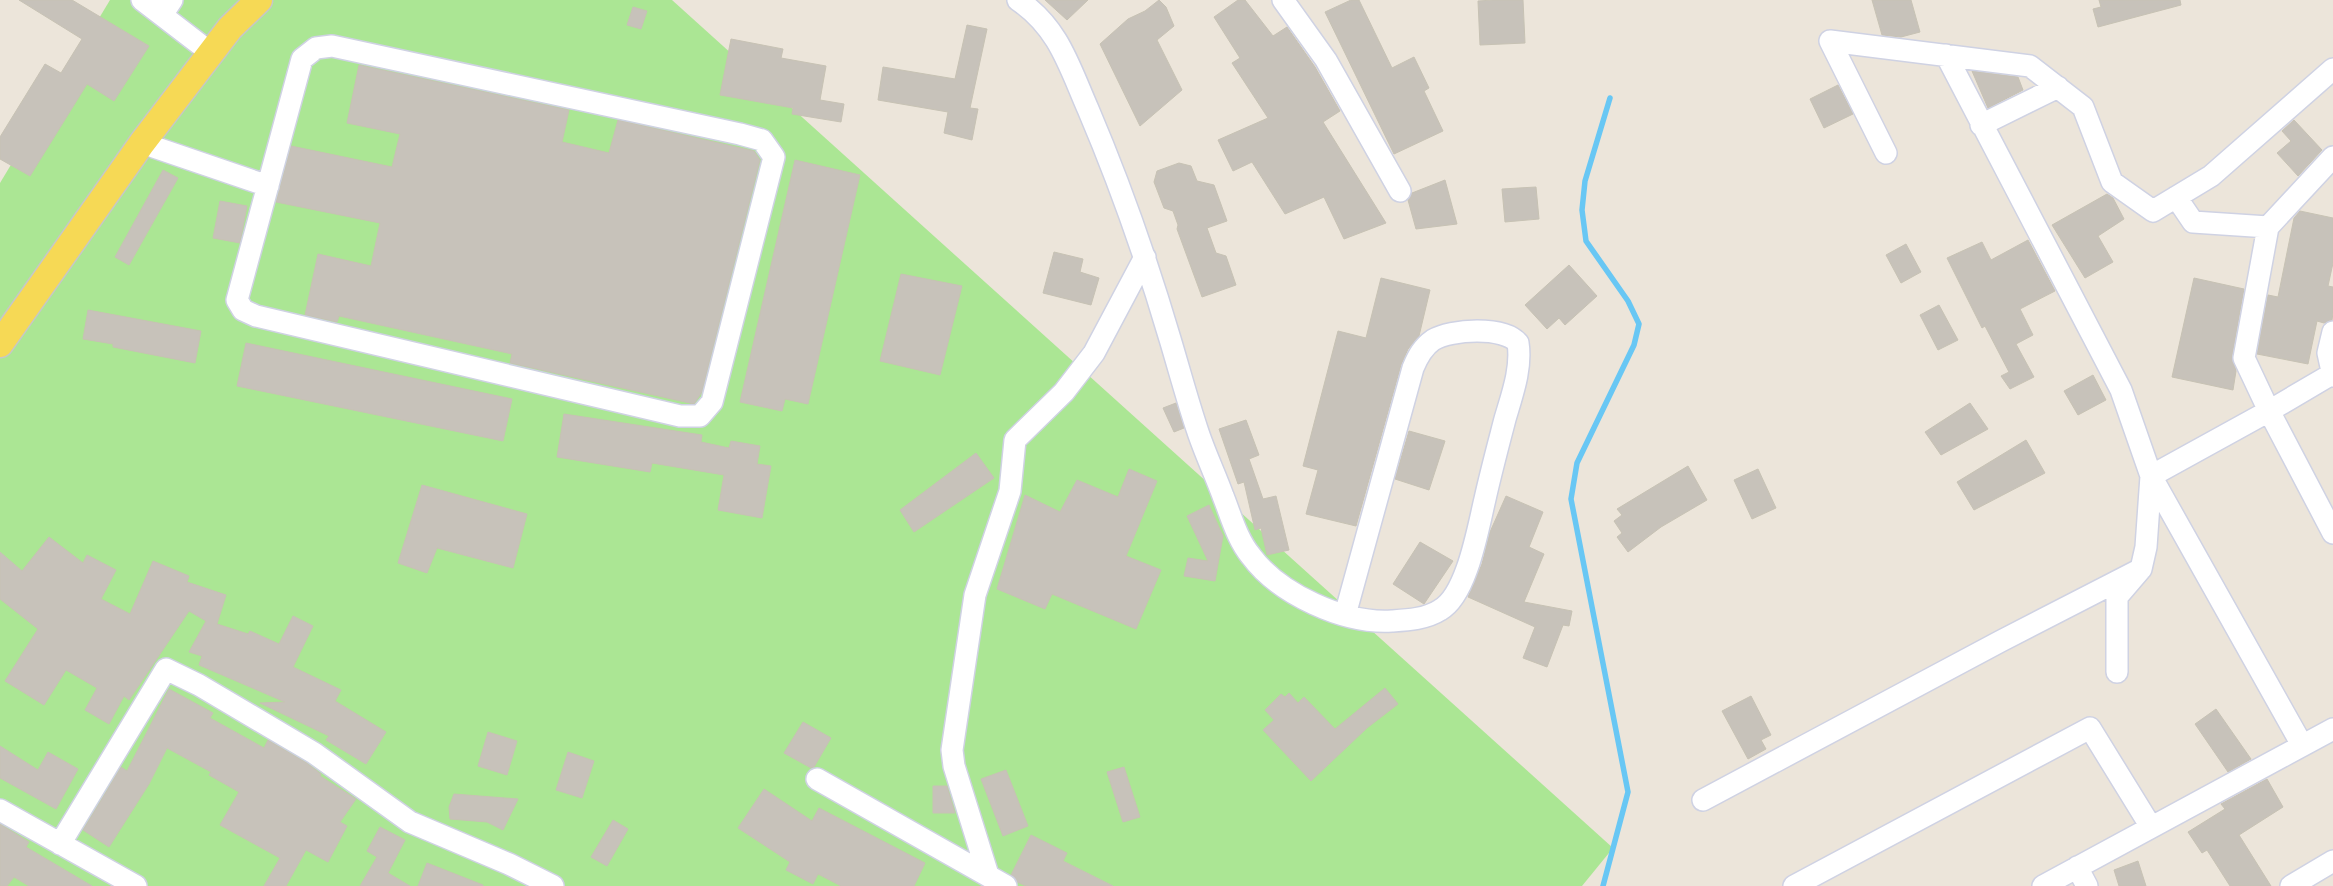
<svg xmlns="http://www.w3.org/2000/svg" width="2333" height="886" font-family="Manrope,sans-serif">
<rect width="100%" height="100%" fill="#ece5da"/>
<!-- green -->
<path fill="#abe694" d="M110 0H672L1613 848 1582 886H0V183Z"/>
<g fill="none" stroke-linecap="round" stroke-linejoin="round">
<!-- stream -->
<path stroke="#68c7f4" stroke-width="5.5" d="M1603 886 1628 792 1571 499 1577 463 1634 345 1639 324 1628 301 1586 241 1582 210 1585 181 1610 98"/>
</g>
<!-- building -->
<path fill="#c7c2ba" stroke="#c7c2b4" d="M19 0H72L149 46 114 101 87 84 30 176 0 159V137L45 64 61 73 82 39Z
M1045 0H1088L1067 20Z
M1159 0 1166 7 1174 26 1157 40 1182 90 1140 126 1100 44 1128 19 1145 11Z
M1238 0H1245L1273 36 1287 27 1315 67 1340 111 1323 122 1386 223 1344 239 1324 197 1285 214 1252 162 1233 171 1218 140 1268 118 1232 63 1240 58 1214 17Z
M1351 0H1359L1392 68 1414 57 1429 88 1424 91 1443 131 1394 154 1325 12Z
M1493 0H1523L1525 43 1480 45 1478 1Z
M1872 0H1911L1920 32 1901 37 1882 35Z
M2099 0H2180L2181 5 2098 27 2093 9 2101 7Z
M633 7 647 11 641 29 627 25Z
M967 25 987 29 970 108 978 109 972 140 944 133 948 112 878 100 883 67 955 79Z
M731 39 783 49 781 58 826 66 820 100 844 104 841 122 792 114 793 108 720 95Z
M359 65 569 110 562 142 609 153 618 120 754 151 760 160 702 392 694 404 510 363 512 354 339 316 337 322 305 315 318 254 371 266 380 223 276 202 291 146 392 167 400 134 347 123Z
M1972 71 2018 77 2023 90 1988 108Z
M1838 85 1853 114 1824 128 1810 99Z
M2294 120 2322 150 2298 176 2277 153 2291 141 2282 131Z
M795 160 860 175 808 404 785 399 782 411 740 402Z
M1179 163 1191 166 1197 181 1214 185 1227 221 1207 228 1216 253 1226 256 1236 285 1202 297 1177 229 1178 225 1173 211 1164 208 1154 182 1157 171Z
M163 170 178 178 129 265 115 257Z
M1445 180 1457 224 1416 229 1408 200 1412 193Z
M1536 187 1539 219 1505 222 1502 189Z
M2107 194 2113 198 2124 219 2098 236 2113 262 2085 278 2052 225Z
M220 201 247 206 240 243 213 238Z
M2300 211 2333 218V263L2328 286 2333 287V313L2332 320 2324 323 2317 321 2308 364 2257 354 2268 295 2278 297 2294 218Z
M2028 240 2055 291 2020 309 2033 335 2016 344 2034 377 2010 389 2001 376 2009 372 1985 326 1982 328 1947 258 1982 242 1991 260Z
M1906 244 1921 272 1901 283 1886 255Z
M1054 252 1083 259 1080 272 1099 278 1091 305 1043 293Z
M1569 265 1597 296 1565 325 1559 318 1547 329 1525 305Z
M901 274 962 286 940 375 880 361Z
M1381 278 1430 290 1419 336 1408 349 1401 365 1356 526 1306 514 1318 470 1303 466 1338 331 1366 338Z
M2194 278 2244 289 2232 356 2236 371 2233 390 2172 377Z
M1939 305 1958 340 1938 350 1920 315Z
M88 310 201 331 195 363 113 347V344L83 339Z
M246 343 512 399 503 441 237 386Z
M2093 375 2106 400 2078 415 2064 391Z
M1176 403 1184 428 1174 432 1163 408Z
M1970 403 1988 429 1941 455 1925 432Z
M564 414 702 435 701 442 729 448 731 441 760 446 757 464 771 466 762 518 718 510 724 475 652 463 650 472 557 457Z
M1246 420 1259 455 1249 459 1263 499 1276 496 1289 550 1267 555 1261 528 1255 530 1244 482 1238 484 1219 429Z
M1409 431 1445 441 1429 490 1395 479Z
M2026 440 2045 473 1974 510 1957 482Z
M976 453 994 478 914 532 900 510Z
M1688 466 1707 500 1661 527 1628 552 1617 537 1622 533 1614 521 1622 515 1617 509Z
M1129 469 1157 481 1126 556 1161 570 1136 629 1052 594 1045 609 997 589 1025 495 1060 512 1077 480 1118 497Z
M1758 469 1776 508 1752 519 1734 480Z
M422 485 527 514 513 568 437 548 427 573 398 563Z
M1506 496 1543 512 1529 547 1544 554 1524 602 1572 611 1569 626 1563 625 1547 667 1523 658 1535 627 1468 597 1482 564 1490 532Z
M1209 505 1223 536 1215 581 1184 576 1188 558 1208 561 1187 516Z
M49 537 83 563 87 555 116 570 101 599 130 614 153 561 189 576 187 582 226 595 217 624 248 634 250 631 279 644 293 616 313 626 293 667 341 690 335 701 386 732 366 764 326 740 329 736 260 703 285 702 199 665 202 656 189 652 206 621 189 611 129 700 124 696 109 724 85 710 97 688 66 670 44 705 5 681 38 629 0 599V552L22 571Z
M1420 542 1453 561 1424 604 1393 584Z
M1385 688 1398 704 1367 728 1311 781 1263 730 1274 720 1265 710 1281 694 1285 697 1289 693 1298 703 1304 697 1335 729Z
M169 689 213 713 210 718 264 748 268 740 307 763 321 774 320 776 356 799 340 822 347 826 328 862 306 850 286 886H264L280 858 220 825 239 792 209 775 211 772 167 748 149 784 109 847 83 830 121 767 127 771Z
M1751 696 1771 735 1761 740 1766 749 1748 759 1722 711Z
M2216 709 2251 759 2228 772 2195 724Z
M803 722 831 738 814 767 811 768 784 753Z
M488 732 517 741 507 775 478 766Z
M0 746 38 770 48 752 78 769 56 809 0 778Z
M568 752 594 761 582 798 556 790Z
M1124 767 1140 817 1123 822 1107 772Z
M1006 770 1028 826 1003 836 981 779Z
M2267 779 2283 807 2239 835 2271 886H2230L2207 850 2202 853 2188 832 2225 809 2221 804Z
M933 786H947L955 813H933Z
M764 789 812 821 819 808 925 863 914 886H841L818 874 813 884 786 870 790 862 738 828Z
M454 794 518 799 503 830 487 822 450 819 449 807Z
M613 820 628 829 607 866 591 857Z
M0 824 29 842 26 847 92 886H29L14 877 7 886H0Z
M380 827 405 840 388 873 410 886H360L377 857 367 851Z
M1031 835 1067 853 1063 861 1113 886H1026L1017 882 1011 875Z
M2138 861 2146 886H2119L2114 870Z
M427 863 483 885V886H418Z"/>
<g fill="none" stroke-linecap="round" stroke-linejoin="round">
<!-- minor casing -->
<g stroke="#cfd2e3" stroke-width="24">
<path id="minor" d="M142 0 211 53
M1018 0C1059 28 1069 66 1088 109 1120 184 1147 261 1170 339 1179 369 1187 399 1197 429 1204 451 1215 474 1223 496 1231 516 1237 539 1251 556 1279 594 1344 624 1392 621 1408 620 1426 619 1440 610 1467 595 1478 528 1485 499 1491 472 1498 446 1505 419 1512 395 1522 368 1518 343 1504 326 1451 329 1433 340 1423 347 1418 356 1413 368L1345 615
M1283 0 1326 60 1400 191
M162 15 172 0
M1830 41 2030 66 2083 107 2112 182 2153 211 2211 176 2333 69
M1830 41 1886 153
M332 46 740 134 762 140 774 157 712 402 700 416H680L256 316 243 310 237 300 302 59 316 48Z
M1946 55 2121 390 2151 476 2302 745
M1981 125 2058 87
M142 143 268 186
M2333 157 2268 227 2244 358 2269 411 2333 533
M2176 197 2193 222 2268 227
M2333 332 2328 353 2333 376
M2151 476 2269 411 2332 374
M2117 672V597L2141 569 2146 547 2151 476
M817 779 1006 886
M1703 800 2001 641 2141 569
M0 810 136 886
M60 844 166 669 199 685 314 753 410 822 509 864 553 886
M2077 867 2087 886
M988 875 954 766 952 750 975 595 1010 491 1015 440 1064 392 1094 353 1145 257
M1794 886 2090 728 2151 827
M2043 886 2333 729
M2291 886 2333 861"/>
</g>
<!-- major casing -->
<g stroke="#c7c7c7" stroke-width="29">
<path id="major" d="M0 344 142 143 230 28 259 0"/>
</g>
<!-- minor -->
<use href="#minor" stroke="#fff" stroke-width="21"/>
<!-- major -->
<use href="#major" stroke="#f6d955" stroke-width="26"/>
</g>
</svg>
